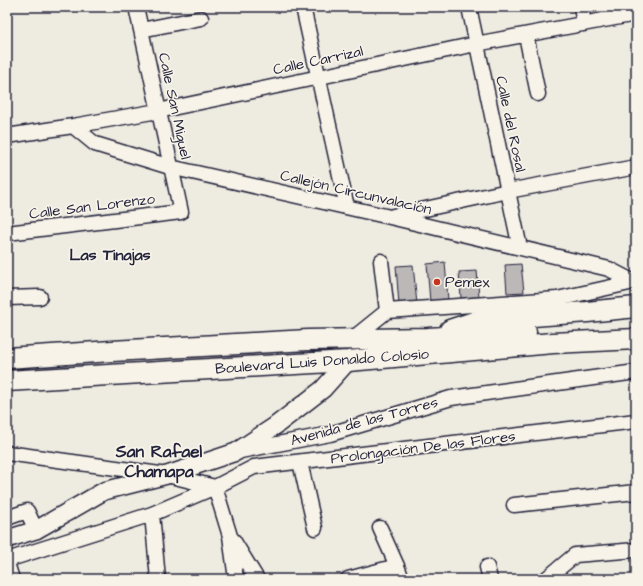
<svg xmlns="http://www.w3.org/2000/svg" width="643" height="586" font-family="'Architects Daughter',sans-serif">
<rect width="100%" height="100%" fill="#eeebe1"/>
<filter id="ink" filterUnits="userSpaceOnUse"><feTurbulence type="fractalNoise" baseFrequency=".025" numOctaves="2"/><feDisplacementMap in="SourceGraphic" scale="8" xChannelSelector="R" yChannelSelector="G"/><feConvolveMatrix kernelMatrix="1 2 1 2 8 2 1 2 1" color-interpolation-filters="sRGB"/></filter>
<g filter="url(#ink)">
<!-- building -->
<path fill="#bbb8b7" stroke="#22223b" d="M445 262 448 300 430 302 427 264Z
M521 264 524 292 507 293 505 265Z
M413 265 417 304 399 305 396 266Z
M477 271 479 297 461 298 459 272Z"/>
<g fill="none" stroke-linecap="round" stroke-linejoin="round">
<!-- minor casing -->
<g stroke="#22223b" stroke-width="17">
<path id="minor" d="M303 7 347 207
M469 7 520 248
M581 7 584 24
M141 30 201 18
M526 35 538 94
M73 126 95 144 170 167 390 217 609 269 634 282H636
M7 136 73 126 158 111 476 44 636 14
M393 216 508 191 636 167
M7 233 181 212 136 7
M381 261 387 311
M7 298 40 297
M351 340 387 311 557 299 634 282
M240 451 330 434 451 398 636 372
M7 453 167 475 215 487
M300 462 315 528
M215 487 230 536 236 579
M514 505 636 492
M152 514 158 579
M7 518 27 511 36 530
M380 528 397 566 402 579
M233 540 257 579
M7 560 152 514 215 487 254 467 636 421
M7 563 12 579
M487 567 490 579
M348 579 397 566
M546 579 575 555 636 550"/>
</g>
<!-- major casing -->
<g stroke="#22223b" stroke-width="20">
<path id="major" d="M7 539 36 530 104 491 167 475 236 452 275 426 323 389 348 361"/>
</g>
<!-- highway casing -->
<g stroke="#22223b" stroke-width="23">
<path id="highway" d="M450 330 480 320 587 312 636 307
M7 358 112 351 308 340 428 338 526 332
M7 381 348 361 553 343 636 339"/>
</g>
<!-- minor -->
<use href="#minor" stroke="#f7f3e8" stroke-width="14"/>
<!-- major -->
<use href="#major" stroke="#f7f3e8" stroke-width="17"/>
<!-- highway -->
<use href="#highway" stroke="#f7f3e8" stroke-width="20"/>
</g>
</g>
<!-- markers -->
<circle fill="#c8321e" stroke="#f7f3e8" stroke-width="1.5" cx="437" cy="282" r="4"/>
<g text-anchor="middle" stroke-width="3.5" stroke-linejoin="round" paint-order="stroke">
<!-- street labels -->
<g font-size="15" fill="#22223b" stroke="#f7f3e8">
<text transform="translate(318 60) rotate(-12)" y="5">Calle Carrizal</text>
<text transform="translate(175 106) rotate(78)" y="5">Calle San Miguel</text>
<text transform="translate(511 124) rotate(78)" y="5">Calle del Rosal</text>
<text transform="translate(356 192) rotate(13)" y="5">Callejón Circunvalación</text>
<text transform="translate(92 206) rotate(-7)" y="5">Calle San Lorenzo</text>
<text transform="translate(322 361) rotate(-4)" y="5">Boulevard Luis Donaldo Colosio</text>
<text transform="translate(364 421) rotate(-15)" y="5">Avenida de las Torres</text>
<text transform="translate(423 447) rotate(-7)" y="5">Prolongación De las Flores</text>
</g>
<!-- poi labels -->
<g font-size="15" fill="#22223b" stroke="#f7f3e8" text-anchor="start">
<text x="445" y="287">Pemex</text>
</g>
<!-- neighbourhood labels -->
<g font-size="16" font-weight="bold" fill="#22223b" stroke="#f7f3e8">
<text x="110" y="260">Las Tinajas</text>
</g>
<!-- quarter labels -->
<g font-size="17" font-weight="bold" fill="#22223b" stroke="#f7f3e8">
<text x="159" y="457">San Rafael<tspan x="159" dy="20">Chamapa</tspan></text>
</g>
</g>
<!-- margin -->
<rect width="643" height="586" fill="none" stroke="#f7f3e8" stroke-width="24"/>
<rect x="12" y="12" width="619" height="562" fill="none" stroke="#22223b" stroke-width="1.5" filter="url(#ink)"/>
</svg>
